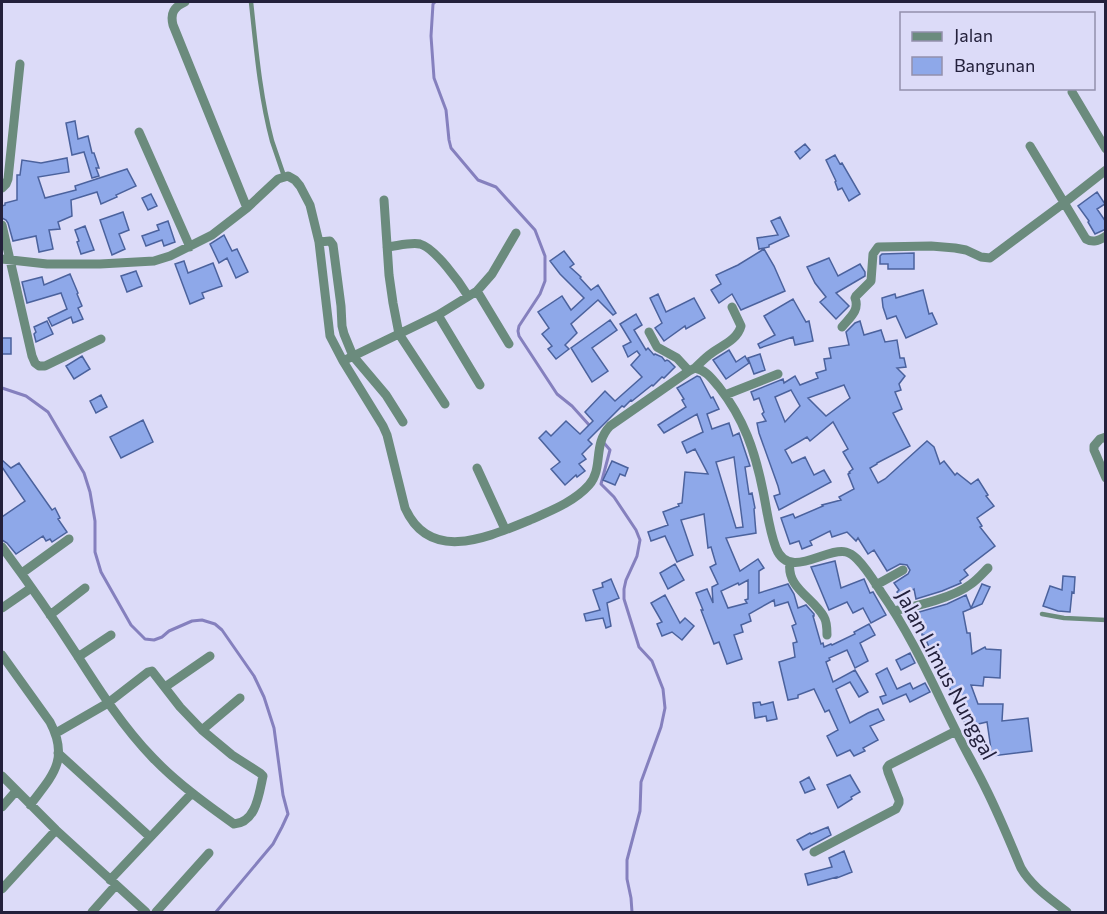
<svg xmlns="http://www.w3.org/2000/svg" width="1107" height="914" font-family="Commissioner,sans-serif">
<rect width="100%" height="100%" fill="#dcdbf8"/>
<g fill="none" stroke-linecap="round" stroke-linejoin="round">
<!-- stream -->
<path stroke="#8580be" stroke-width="3" d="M435 2 433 4 431 36 434 78 446 110 449 140 451 148 478 180 496 187 535 230 545 256V281L540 294 519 326 518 331 519 336 557 394 572 406 590 426
M2 388 26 396 48 412 84 473 90 492 95 521V552L101 572 131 625 145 639 154 640 162 637 169 631 192 621 202 620 215 624 222 630 254 676 264 697 274 728 283 795 288 814 282 827 273 844 216 912
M604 443 610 450 601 484 614 497 636 530 640 540 637 556 626 580 624 589V599L639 647 652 661 663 689 665 708 661 727 641 782 640 811 627 860V879L631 898 632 912"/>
</g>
<!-- building -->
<path fill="#8ea8e9" stroke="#4b629d" stroke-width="1.5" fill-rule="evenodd" d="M75 121 78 139 88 136 92 153H94L99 168H96L99 176 92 178 84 152 72 155 66 123Z
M805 144 810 150 800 159 795 152Z
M835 155 840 164 842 163 860 194 849 201 842 188 838 190 835 182 836 181 826 160Z
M67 158 69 172 38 177 45 198 76 190 75 186 127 169 136 186 116 195 117 197 101 204 97 192 71 200 72 216 58 222 60 229 49 230 53 249 39 252 36 236 13 241 8 223 6 220 2 218V206L5 205V203L17 200V175H20L22 160 41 163Z
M1097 192 1105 204 1097 209 1106 222V229L1095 234 1088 222 1089 221 1078 206Z
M151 194 157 206 148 210 142 198Z
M123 212 129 230 119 234 125 249 112 255 100 220Z
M780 217 789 236 769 245V247L759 249 757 238 778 235 771 221Z
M168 221 175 242 164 246 162 240 146 246 142 236 159 230 157 225Z
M85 226 94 250 81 254 77 242 79 241 75 230Z
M224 235 232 251 237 249 248 272 236 278 227 258 219 263 210 244Z
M764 249 774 266 785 291 741 310 732 294 719 303 711 290 721 284 716 275 738 265Z
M564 251 574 264 570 267 581 277 580 278 591 290 598 285 616 313 613 315 598 300 571 324 577 333 565 345 569 349 556 359 548 349 552 346 542 334 549 328 538 312 562 296 571 310 584 298 560 274 550 261Z
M914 253V269H888V264H880V256L882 254Z
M829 258 838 276 860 264 865 272V276L836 293 849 306 836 319 820 302 826 297 815 283 807 267Z
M184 261 188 273 213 263 222 286 202 293 204 298 190 304 175 264Z
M136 271 142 286 127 292 121 276Z
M70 274 78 293 77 294 82 306 78 308 83 319 73 323 71 317 52 326 48 318 67 309 61 293 27 303 22 282 42 277 44 285Z
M923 290 929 314 932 313 937 324 906 338 896 316 887 319 883 307 882 298 895 294 896 298Z
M658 294 666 312 694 298 705 318 686 329 685 326 664 341 655 328 662 323 650 298Z
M793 299 806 322 809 321 813 341 795 345 793 337 760 348 758 344 775 335 764 316Z
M636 314 642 325 634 330 646 350 648 348 654 355 655 354 662 357 665 361 667 360 669 361 675 367 664 378 662 377 653 386 652 385 632 401 631 400 624 407 622 406 588 440 592 444 582 454 586 459 579 464 585 471 577 477 576 475 565 485 551 469 560 462 539 438 546 431 551 436 566 421 580 434 593 421 585 412 605 391 615 401 642 377 631 365 640 355 637 351 628 357 623 346 631 342 620 324Z
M610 320 617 330 592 348 608 371 592 382 571 348Z
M47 321 53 334 36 342 34 334 36 332 34 327Z
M860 321 864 335 881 330 885 342 897 340 900 358H904L906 367 897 368 905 376 899 384 901 390 895 392 902 409 893 413 910 446 877 463V464L870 468 878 483 885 479 927 441 934 447 940 464 944 461 955 475 957 473 971 484 978 479 988 495 986 496 994 506 977 518 982 526 980 527 995 546 964 570 968 575 960 581 961 583 942 591 916 599 914 589 902 598 897 592 899 590 894 583 908 574 910 570 907 565 900 564 887 571 874 550 868 554 858 538 856 541 847 532 832 537 830 531 810 541 812 545 802 549 799 541 790 544 781 518 793 514 795 518 823 506 822 505 841 500 839 497 854 489 848 474 850 473 849 472 853 469 843 452 848 449 833 422 810 441 807 437 785 450 792 463 805 457 814 475 824 470 831 482 779 510 774 496 780 494 778 486 759 433 757 423 766 421 762 414 764 412 759 398 754 400 751 392 783 379 784 383 795 376 800 385 818 378 816 373 826 370 824 359 831 358 829 348 849 345 846 332 855 323ZM844 385 850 398 826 416 808 398ZM791 390 800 406 785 422 775 397Z
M2 338H11V354H2Z
M729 350 736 362 745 356 749 363 726 379 713 360Z
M760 354 765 370 754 374 748 358Z
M82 356 90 369 74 379 66 366Z
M697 376 700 377 711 398 713 397 719 409 707 414 712 429 729 423 733 436 739 433 750 466 745 467 749 494 752 493 755 508 754 509 756 533 726 538 740 571 758 559 764 568 759 571V593L788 584 794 594 798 608 806 605 814 614V616H813L821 644 823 643 824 647 831 644 832 645 855 634 854 632 869 624 875 635 860 643 868 661 855 668 847 650 829 658 830 660 826 662 833 682 855 670 868 692 859 697 850 682 836 689 850 723 868 713 878 709 884 720 870 726 878 740 863 748 865 751 854 756 850 750 837 756 827 736 838 730 829 710 825 712 814 689 798 695V698L788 700 779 662 795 657 793 643 797 642 792 626 796 624 788 602 775 606 774 600 749 614 751 621 741 625 743 632 734 635 742 659 727 664 719 642 714 644 701 610H703L696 593 707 589 713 603 712 587 718 584 710 567 716 564 711 547 708 548 704 514 681 520 693 555 677 562 665 536 651 541 648 532 668 525 663 512 679 506 678 504 682 503 685 472 708 474 695 449 687 453 682 442 703 432 697 414 664 433 658 425 686 407 682 400 684 399 677 388ZM734 457 743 527 736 528 716 462ZM748 580V599L745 600 747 603 728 608 721 591 738 583 739 585Z
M101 395 107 407 96 413 90 401Z
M143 420 153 442 121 458 110 437Z
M2 460 11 468 19 463 52 510 55 508 60 518 58 519 67 532 52 542 50 539 46 541 43 536 16 554 7 543 2 540V517L25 501 2 467Z
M612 461 628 468 625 476 620 474 615 485 603 480Z
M835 561 841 588 864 579 870 593 873 592 886 615 871 623 863 608 853 613 847 602 829 610 811 567Z
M675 564 684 580 668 589 660 573Z
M1063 576 1075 577 1074 593 1072 592 1070 612 1058 611 1043 606 1050 586 1062 590Z
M611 579 619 598 607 603 611 626 606 628 603 618 586 621 584 614 600 610 593 590 603 587 602 583Z
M982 584 990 587 982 604 963 612 967 633H970L972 654 985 647 986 649 1001 650 1000 678 984 677 983 686 971 685 978 704H1003L1002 721 1028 718 1032 751 992 756 987 722 965 727 962 712 951 692 940 660 932 663 929 653 931 652 924 635H922L919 612 947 604 966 595 971 608Z
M665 595 680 623 685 618 694 626 682 640 672 632 662 636 657 624 662 622 651 603Z
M910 653 915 663 901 670 896 660Z
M887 668 897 689 910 683 913 689 925 683 930 692 910 702 906 694 883 704 880 697 886 695 876 674Z
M760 702 761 705 773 702 777 719 767 721 766 716 755 718 753 703Z
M850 775 860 792 851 797 852 799 838 808 827 785Z
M809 777 815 789 805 793 800 782Z
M828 827 831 835 803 850 797 840 810 833 811 834Z
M844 851 852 872 837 878V877L808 885 805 874 832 867 829 858Z"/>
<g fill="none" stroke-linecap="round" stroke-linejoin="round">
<!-- lane -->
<path stroke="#6b8b7d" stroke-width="4.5" d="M251 2C256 48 260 96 272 141 276 153 280 164 284 176
M1042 614 1064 618 1106 620"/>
<!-- street -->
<path stroke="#6b8b7d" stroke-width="9" d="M185 2C174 7 170 13 173 25L247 208
M1072 92 1106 149
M139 132 190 247
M1030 146 1086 239C1093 243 1098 241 1106 236
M2 188 6 184 8 179 20 64
M384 200 389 275 393 303 399 334 445 404
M2 225 32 356 35 363 39 366H45L101 339
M319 242 330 241 333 245 341 306 342 326 344 334 353 356 386 395 403 422
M387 247C397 246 411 242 420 244 435 248 460 283 468 296
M2 259 47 264H100L154 261 170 256 212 235 247 208 278 179 288 176 295 180 300 186 310 205 319 242 330 336 343 361 383 426 387 435 405 508C430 564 488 537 530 520 550 511 574 502 589 485 604 468 592 445 610 426L689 371 695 368C706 370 712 379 719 387 744 419 755 451 763 491 767 510 769 530 776 548 789 581 826 547 846 552 850 553 854 556 857 559 867 569 874 581 881 592 912 636 933 685 957 733 966 752 977 770 986 789 999 815 1010 842 1021 868 1032 887 1051 899 1067 912
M477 291 509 344
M438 315 480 385
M842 327C849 318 860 311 855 298L856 296 871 281 873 254 878 247 931 246 955 248 966 250 981 257 990 258 1064 203 1106 170
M649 332 657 347 677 358 689 371
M343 361 438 315 477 291 492 274 516 233
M695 368C699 364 704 359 709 355 720 346 737 341 741 326L732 307
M725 395 778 374
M1106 437 1100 439 1094 446V450L1106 478
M477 468 505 529
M2 547C28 582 53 618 77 655 100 691 123 727 153 758 177 783 206 804 234 824 256 823 259 794 263 776L260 773 232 755 202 730 180 707 152 671 148 672 108 703 56 733
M790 562C786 588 813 597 824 617 827 622 827 629 827 635
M22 573 69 539
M876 585 903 570
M2 608 31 588
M894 611C916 606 953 598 971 584 977 580 983 573 988 568
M50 615 85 588
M2 655 50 722C70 760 52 776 30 805
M78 657 111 635
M165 687 210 656
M202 730 240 698
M58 753 150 837
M2 776 56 830 146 912
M2 807 16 791
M814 852 896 809 899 803V800L888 772 887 768 889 765 956 731
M110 880 192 793
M2 889 56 830
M92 912 116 885
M156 912 209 853"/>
</g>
<g text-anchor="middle" stroke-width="5" stroke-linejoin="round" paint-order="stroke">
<!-- street labels -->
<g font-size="21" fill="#23203b" stroke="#dcdbf8">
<text transform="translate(946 675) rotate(62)" y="7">Jalan Limus Nunggal</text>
</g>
</g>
<!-- border -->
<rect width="1107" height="914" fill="none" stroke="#23203b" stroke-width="6"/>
<!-- legend -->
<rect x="900" y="12" width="195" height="78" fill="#dcdbf8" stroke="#9290ac" stroke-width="1.5"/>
<rect x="912" y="32" width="30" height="9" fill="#6b8b7d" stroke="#9290ac" stroke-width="1.5"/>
<text x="954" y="42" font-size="18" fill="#23203b">Jalan</text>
<rect x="912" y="57" width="30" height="18" fill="#8ea8e9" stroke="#9290ac" stroke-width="1.5"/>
<text x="954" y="72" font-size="18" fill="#23203b">Bangunan</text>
</svg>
